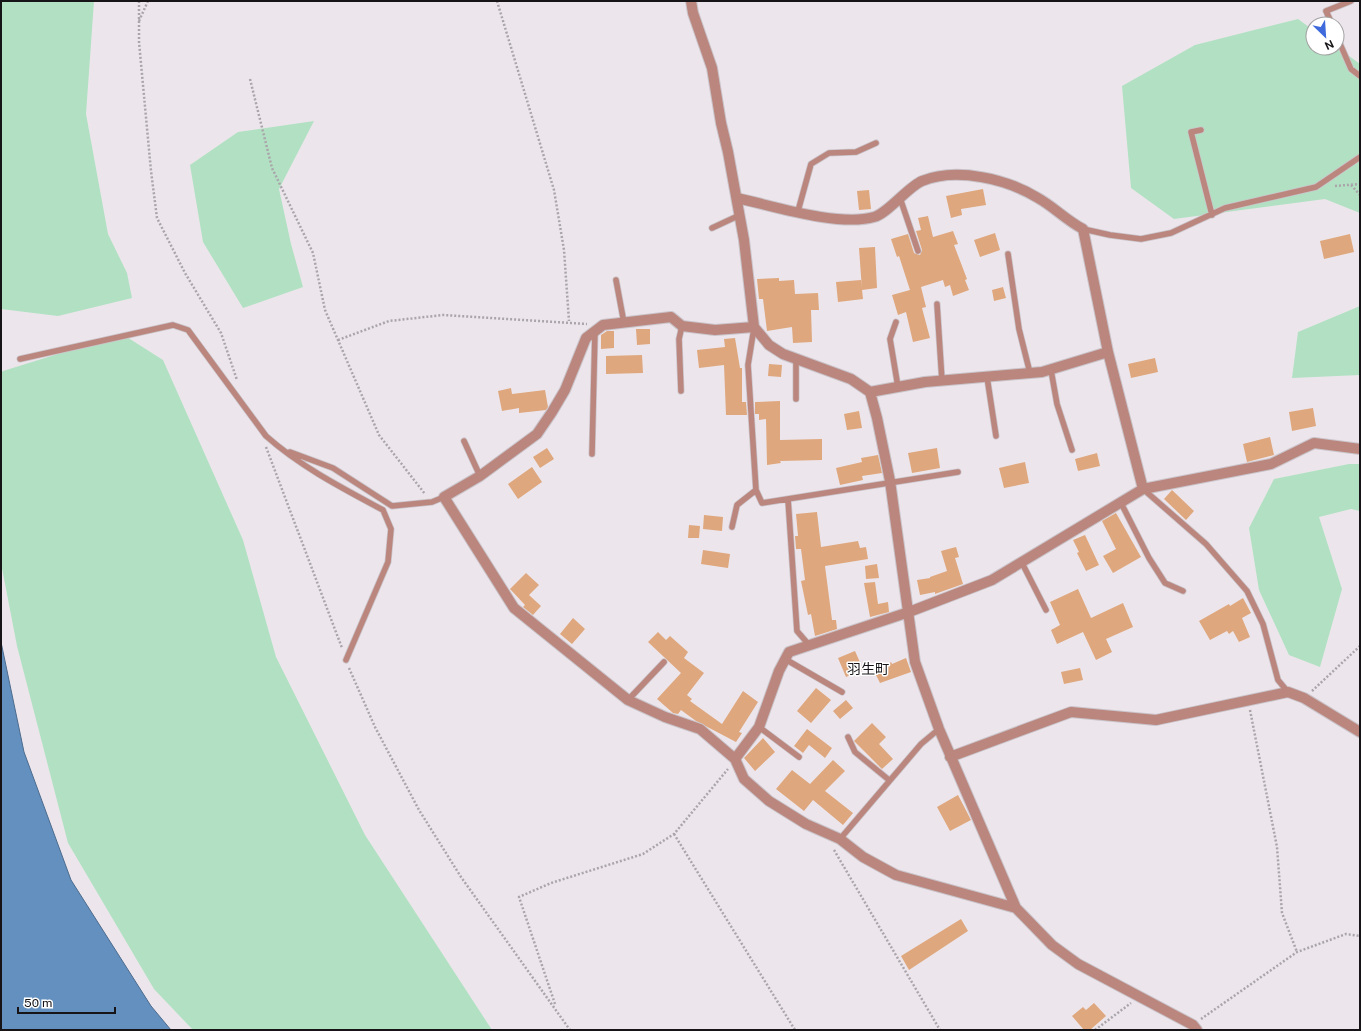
<svg xmlns="http://www.w3.org/2000/svg" width="1361" height="1031" font-family="'Public Sans','Noto Sans JP',sans-serif">
<rect width="100%" height="100%" fill="#ece6ec"/>
<!-- green -->
<path fill="#b1e1c2" d="M1 1H94L86 114 108 234 127 273 132 298 58 316 1 309Z
M1298 19 1313 30V48L1337 47 1360 64V213L1325 199 1174 219 1131 188 1122 86 1195 45Z
M314 121 279 189 291 244 303 287 243 308 203 242 190 165 238 132Z
M1360 306V375L1292 378 1298 332Z
M122 334 163 360 243 540 276 657 365 835 492 1030H193L154 989 68 843 17 646 1 563V373L3 371Z
M1349 464H1360V511L1351 509 1319 517 1342 589 1320 667 1289 655 1259 590 1249 528 1274 479Z"/>
<!-- water -->
<path fill="#6390bf" stroke="#4c6b8d" d="M1 642 24 752 71 880 151 1006 171 1030H1Z"/>
<!-- building -->
<path fill="#dfa77d" d="M983 189 986 205 961 209 962 215 951 218 946 196Z
M869 190 871 209 859 210 857 191Z
M928 216 933 237 953 231 958 244 954 245 967 279 965 280 969 290 953 296 950 285 945 287 943 280 921 287 926 307 922 308 930 338 913 342 906 312 898 315 892 295 910 290 899 256 897 257 891 239 908 234 914 253 920 255 922 250 916 231 921 230 918 218Z
M995 233 1000 250 980 257 974 240Z
M1350 234 1354 252 1324 259 1320 241Z
M875 247 877 288 862 290 859 248Z
M779 278V281L794 280 795 294 818 293 819 310H811L812 342 793 343 792 327 767 331 763 299H759L757 279Z
M861 280 863 299 838 302 836 282Z
M1003 287 1006 298 994 301 992 290Z
M636 329H650V344L637 345Z
M607 331H614V348L601 349V335Z
M735 338 740 368H742V402H746L747 415H726L724 365 699 368 697 350 725 347 724 339Z
M642 355 643 373 606 374V356Z
M1155 358 1158 372 1131 378 1128 364Z
M769 364 782 365 781 377 768 376Z
M511 388 512 394 545 390 548 407 546 410 519 413V408L502 411 498 391Z
M780 401V440L822 439V460L780 461 781 463 767 465 766 419 759 420V414H755V402Z
M1313 408 1316 426 1292 431 1289 412Z
M859 411 862 428 847 430 844 414Z
M1270 437 1274 455 1247 462 1243 444Z
M547 448 554 459 540 468 533 457Z
M937 448 940 468 912 473 908 453Z
M1097 453 1100 466 1078 471 1075 459Z
M878 455 882 473 862 476 863 480 840 485 836 468 862 462 861 458Z
M1025 462 1029 483 1004 488 999 468Z
M532 467 542 482 518 499 508 484Z
M1172 490 1194 511 1186 520 1164 499Z
M817 512 821 547 858 541 860 548 866 547 868 559 825 566 832 620H836L837 629 815 636 811 614 808 615 801 581 805 580 801 549H796L795 536H798L796 514Z
M1116 513 1141 557 1113 573 1103 556 1116 549 1102 521Z
M704 515 723 517 722 531 703 529Z
M689 525 700 526 699 538H688Z
M1085 535 1099 565 1086 571 1077 553 1079 552 1073 540Z
M956 547 959 557 955 558 963 584 935 594V592L920 595 917 580 930 578V577L947 571 941 551Z
M703 550 730 554 728 568 701 564Z
M877 564 879 578 866 579 865 566Z
M526 573 539 585 529 595 541 606 533 615 523 607 525 605 510 589Z
M875 582 878 604 888 602 889 612 870 617 864 583Z
M1078 589 1091 618 1123 603 1133 627 1106 639 1112 652 1096 660 1083 632 1057 644 1051 630 1060 625 1050 602Z
M1243 598 1251 613 1242 618 1250 637 1239 642 1233 631 1229 634 1227 631 1210 640 1199 621 1229 604 1230 606Z
M573 618 585 629 572 644 560 634Z
M658 632 666 640 670 636 688 652 684 658 704 673 687 695 692 699 690 701 722 724 743 691 758 702 739 732 742 733 736 742 696 721 681 710 678 714 673 713 657 699 681 673 648 642Z
M855 651 863 669 846 677 838 658Z
M906 658 911 672 880 683 876 675 891 662 892 664Z
M1080 668 1083 680 1064 684 1061 672Z
M816 688 831 700 811 723 797 711Z
M846 700 853 708 840 719 833 711Z
M872 723 886 737 879 744 893 759 882 769 854 741Z
M807 729 832 748 825 758 809 745 803 753 794 746Z
M763 738 775 752 755 771 744 758Z
M833 760 845 771 825 791 853 813 843 825 813 800 804 811 776 789 792 770 810 784Z
M958 795 971 820 950 831 937 807Z
M961 919 968 931 909 970 901 956Z
M1094 1003 1106 1016 1090 1030H1084L1072 1016 1083 1007 1086 1010Z"/>
<g fill="none" stroke-linecap="round" stroke-linejoin="round">
<!-- service casing -->
<g stroke="#cac4ca" stroke-width="7">
<path id="service" d="M1332 24 1326 11 1351 1
M1337 37 1351 69 1360 76
M1201 130 1191 132 1212 215
M900 198 918 251
M798 211 811 164 829 153 856 152 876 143
M712 228 740 215
M1083 229 1110 235 1141 239 1171 233 1225 208 1316 187 1360 157
M1008 254 1019 329 1030 373
M616 280 624 323
M937 304 942 381
M896 322 890 339 898 387
M754 328 748 365 756 490 762 503 958 472
M20 359 173 325 188 330 266 436C301 467 342 488 383 510L391 529 388 562 346 660
M1051 370 1057 404 1072 450
M987 377 996 436
M681 391 679 339 682 326
M796 399V359
M464 441 480 476
M290 452 333 468 392 506 432 502 444 497
M592 454 595 331
M1143 489 1206 544 1247 591 1263 624 1278 680 1288 692
M788 499 797 631 810 646
M1120 501 1149 558 1165 583 1183 591
M732 527 737 505 756 490
M1021 561 1046 610
M785 659 842 692
M628 700 664 662
M759 727 799 757
M848 737 855 752 889 780
M840 839 921 744 939 729"/>
</g>
<!-- minor casing -->
<g stroke="#cac4ca" stroke-width="12">
<path id="minor" d="M691 1 693 13 712 68 721 123 728 152 744 240 754 327 769 345 783 354 851 379 870 392 877 418 890 481 915 662 939 729 1016 908 1052 945 1078 964 1193 1025 1197 1030
M737 198C773 206 839 227 874 217 887 214 909 186 922 181 957 167 1007 179 1038 198 1054 207 1066 220 1083 229L1108 352 1143 489
M754 327 715 330 682 326 671 317 603 325 586 338 565 390 552 412 537 434 480 476 444 497 514 608 628 700 665 717 700 729 735 759 744 779 769 801 806 824 840 839 863 857 896 875 1016 908
M870 392 925 382 1042 372 1108 352
M950 757 1071 712 1156 720 1288 692 1304 698 1360 732
M735 759 759 727 779 671 789 652 909 612 992 580 1143 489 1271 464 1314 443 1360 449"/>
</g>
<!-- path -->
<path stroke="#aaa5aa" stroke-width="2.5" stroke-dasharray="2 2" stroke-linecap="butt" d="M139 1V42L151 171 157 218 185 273 221 333 237 380
M497 1 554 190 564 250 569 321
M139 21 148 1
M250 79 272 168 313 253 325 310 379 435 425 494
M1351 185 1360 195
M1335 186 1360 184
M338 340 389 321 443 315 587 324
M266 447 342 648
M349 668 375 727 419 810 461 877 570 1030
M1312 691 1360 646
M1250 710 1277 847 1282 913 1297 952
M674 834 795 1030
M834 850 940 1030
M555 1004 519 897 551 883 643 854 674 834 728 769
M1201 1019 1297 952 1346 934 1360 936
M1095 1030 1131 1003"/>
<!-- service -->
<use href="#service" stroke="#ba867d" stroke-width="5.5"/>
<!-- minor -->
<use href="#minor" stroke="#ba867d" stroke-width="10"/>
</g>
<g text-anchor="middle" stroke-width="3" stroke-linejoin="round" paint-order="stroke">
<!-- quarter labels -->
<g font-size="14" fill="#161417" stroke="#fff">
<text x="868" y="674">羽生町</text>
</g>
</g>
<!-- border -->
<rect width="1361" height="1031" fill="none" stroke="#161417" stroke-width="4"/>
<!-- north arrow -->
<g transform="translate(1325 36) rotate(155)"><circle r="19" fill="#ffffff" stroke="#a2a1a2"/>
<path d="M0-3L7 15L0 10L-7 15Z" fill="#3e6adb"/>
<text y="-6" font-size="11" font-weight="bold" text-anchor="middle" fill="#161417">N</text>
</g>
<!-- scale -->
<path d="M18 1007v6h97v-6" fill="none" stroke="#161417" stroke-width="2"/>
<text x="24" y="1007" font-size="12" fill="#161417" stroke="#ffffff" stroke-width="3" paint-order="stroke">50 m</text>
</svg>
